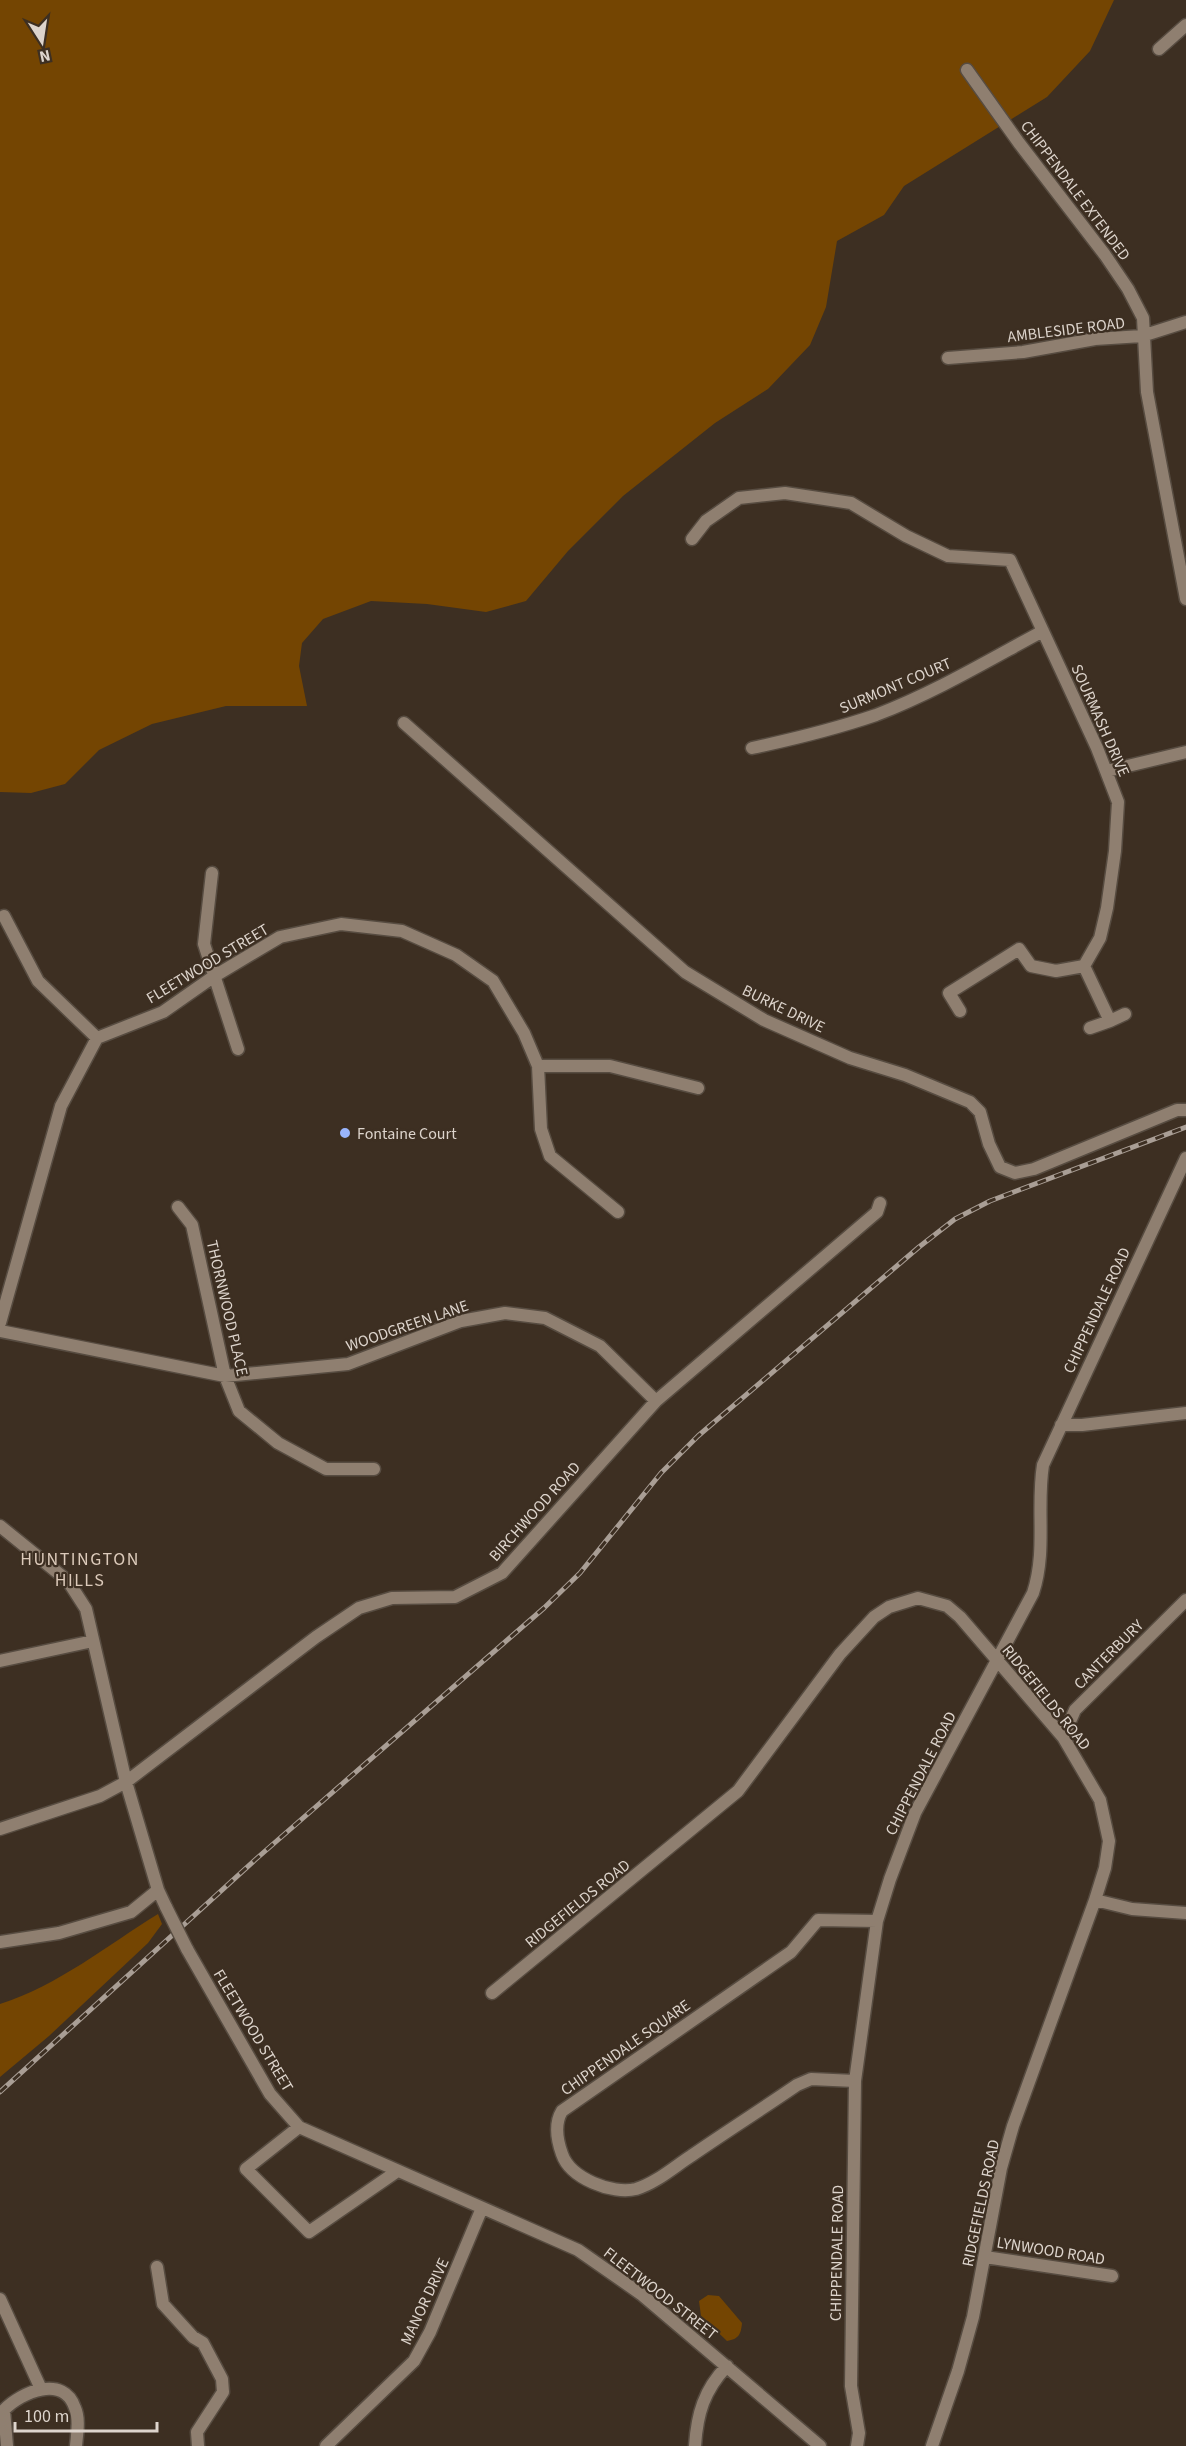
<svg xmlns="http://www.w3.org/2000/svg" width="1186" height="2446" font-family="'Source Sans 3',sans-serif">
<rect width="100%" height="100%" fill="#3d2f22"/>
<!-- green -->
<path fill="#744502" d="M0 0H1114L1090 51 1047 97 904 186 884 215 837 241 826 307 810 345 768 389 715 423 623 496 568 551 526 601 486 612 427 604 371 601 323 619 302 643 299 666 307 706H226L152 724 99 750 65 784 31 793 0 792Z
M158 1914 162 1924 148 1943 49 2036 0 2077V2004C59 1985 106 1946 158 1914Z
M708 2295 719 2296 742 2323C741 2334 739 2339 727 2341L701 2316 699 2301Z"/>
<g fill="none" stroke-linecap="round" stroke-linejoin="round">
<!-- minor casing -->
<g stroke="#574c41" stroke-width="15">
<path id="minor" d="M1159 49 1186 25
M967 70 1019 143 1105 255 1128 289 1143 318 1147 392 1186 599
M948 358 1023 352 1095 339 1142 336 1186 322
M692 539 706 521 739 498 785 493 851 503 906 536 948 556 1010 560 1097 748 1118 802 1115 851 1107 908 1100 938 1084 966
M404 723 685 972 764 1020 850 1058 905 1075 970 1102 980 1112 989 1144 1000 1167 1015 1173 1034 1169 1177 1110H1186
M752 748C794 739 835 729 876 715 934 693 989 660 1043 631
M1107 771 1186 752
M212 873 204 944 238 1049
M4 916 38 981 97 1038
M1084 966 1110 1021 1125 1014
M960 1011 949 993 1019 949 1031 966 1056 971 1084 966
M1090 1028 1110 1021
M538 1066H610L698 1088
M178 1207 192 1225 225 1376 239 1411 278 1443 326 1469H374
M0 1323 61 1106 97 1038 163 1012 213 977 280 937 341 924 402 931 456 955 493 981 524 1033 538 1066 541 1129 550 1156 618 1212
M0 1331 225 1376 348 1364 461 1321 505 1313 545 1318 600 1346 656 1401
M1061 1425H1082L1186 1413
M0 1526 68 1581 86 1609 126 1782 158 1890 166 1907
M0 1661 93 1641
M1063 1737 1075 1710 1186 1600
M0 1829 100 1796 126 1782 316 1637 359 1608 392 1598 455 1597 502 1573 656 1401 877 1212 880 1203
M1095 1900 1132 1909 1186 1913
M0 1942 59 1933 131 1912 158 1890
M187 1949 270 2094 299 2127 578 2250 641 2294 820 2446
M492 1993 738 1791 840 1654 874 1617 889 1607 918 1598 947 1606 960 1617 1063 1737 1100 1800 1109 1841 1105 1868 1095 1900 1013 2126 1001 2168 973 2317 958 2371 932 2446
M855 2081 811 2079 797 2085C762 2109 726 2132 691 2156 674 2167 656 2183 636 2189 612 2195 570 2178 562 2154 557 2140 554 2124 562 2111L791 1952 818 1920 877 1921
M299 2127 246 2169 309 2232 396 2172
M985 2257 1112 2276
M157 2267 163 2304 193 2337 203 2343 222 2379 223 2392 197 2432 198 2446
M0 2299 41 2389
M7 2446 4 2410C21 2392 64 2374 75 2408 80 2419 77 2434 76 2446
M326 2446 414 2361 430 2332 482 2208
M695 2446C697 2414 704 2390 727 2366
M857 2446 859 2433 851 2386 855 2081 877 1921 890 1879 915 1813 1033 1593C1047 1550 1036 1508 1043 1465L1186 1158"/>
</g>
<!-- minor -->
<use href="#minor" stroke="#8f7f70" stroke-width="12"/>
<!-- rail casing -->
<g stroke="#a99e95" stroke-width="5">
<path id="rail" d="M0 2092 256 1859 544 1608 580 1573 661 1473 698 1436 919 1247 955 1219 990 1201 1186 1127"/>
</g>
<!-- rail -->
<use href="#rail" stroke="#3d2f22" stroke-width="3" stroke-dasharray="9" stroke-linecap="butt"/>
<!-- minor-bridge casing -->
<g stroke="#574c41" stroke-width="15" stroke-linecap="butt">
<path id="minor-bridge" d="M166 1907 187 1949"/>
</g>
<!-- minor-bridge -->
<use href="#minor-bridge" stroke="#8f7f70" stroke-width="12"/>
</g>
<!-- markers -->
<circle fill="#99b5fd" stroke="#3d2f22" stroke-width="2" cx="345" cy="1133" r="6"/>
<g text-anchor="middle" stroke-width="4.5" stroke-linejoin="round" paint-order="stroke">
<!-- street labels -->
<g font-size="16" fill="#ddd4cc" stroke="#3d2f22">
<text transform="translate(1076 190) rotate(53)" y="6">CHIPPENDALE EXTENDED</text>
<text transform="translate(1066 329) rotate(-7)" y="6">AMBLESIDE ROAD</text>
<text transform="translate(895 685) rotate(-23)" y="6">SURMONT COURT</text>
<text transform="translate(1101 720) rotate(66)" y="6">SOURMASH DRIVE</text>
<text transform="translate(207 963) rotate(-31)" y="6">FLEETWOOD STREET</text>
<text transform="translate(784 1008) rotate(26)" y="6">BURKE DRIVE</text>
<text transform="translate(228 1308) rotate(77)" y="6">THORNWOOD PLACE</text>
<text transform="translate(1096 1310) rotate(-65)" y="6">CHIPPENDALE ROAD</text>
<text transform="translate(407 1325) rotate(-19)" y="6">WOODGREEN LANE</text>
<text transform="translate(534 1511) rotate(-48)" y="6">BIRCHWOOD ROAD</text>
<text transform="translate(1108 1654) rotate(-45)" y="6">CANTERBURY</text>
<text transform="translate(1047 1697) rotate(51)" y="6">RIDGEFIELDS ROAD</text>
<text transform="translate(920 1773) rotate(-63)" y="6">CHIPPENDALE ROAD</text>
<text transform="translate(577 1903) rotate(-39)" y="6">RIDGEFIELDS ROAD</text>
<text transform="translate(254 2030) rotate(59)" y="6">FLEETWOOD STREET</text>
<text transform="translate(625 2047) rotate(-35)" y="6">CHIPPENDALE SQUARE</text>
<text transform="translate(980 2203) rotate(-78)" y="6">RIDGEFIELDS ROAD</text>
<text transform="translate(1051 2250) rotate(9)" y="6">LYNWOOD ROAD</text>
<text transform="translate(836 2253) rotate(-89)" y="6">CHIPPENDALE ROAD</text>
<text transform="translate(661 2293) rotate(38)" y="6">FLEETWOOD STREET</text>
<text transform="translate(424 2301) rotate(-65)" y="6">MANOR DRIVE</text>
</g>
<!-- poi labels -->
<g font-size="16" fill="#ddd4cc" stroke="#3d2f22" text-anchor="start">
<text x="357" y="1139">Fontaine Court</text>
</g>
<!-- neighbourhood labels -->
<g font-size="18" letter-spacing="1.5" fill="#dccaba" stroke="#3d2f22">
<text x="80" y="1565">HUNTINGTON<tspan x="80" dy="21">HILLS</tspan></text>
</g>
</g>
<!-- north arrow -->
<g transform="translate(42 42) rotate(168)" stroke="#3d2f22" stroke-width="4.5" paint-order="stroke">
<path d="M0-4.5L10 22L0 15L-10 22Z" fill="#ddd4cc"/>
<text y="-9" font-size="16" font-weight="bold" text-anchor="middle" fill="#ddd4cc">N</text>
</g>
<!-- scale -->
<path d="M15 2422v9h142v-9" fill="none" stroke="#ddd4cc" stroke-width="3"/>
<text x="24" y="2422" font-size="18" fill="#ddd4cc" stroke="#3d2f22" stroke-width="4.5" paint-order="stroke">100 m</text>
</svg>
